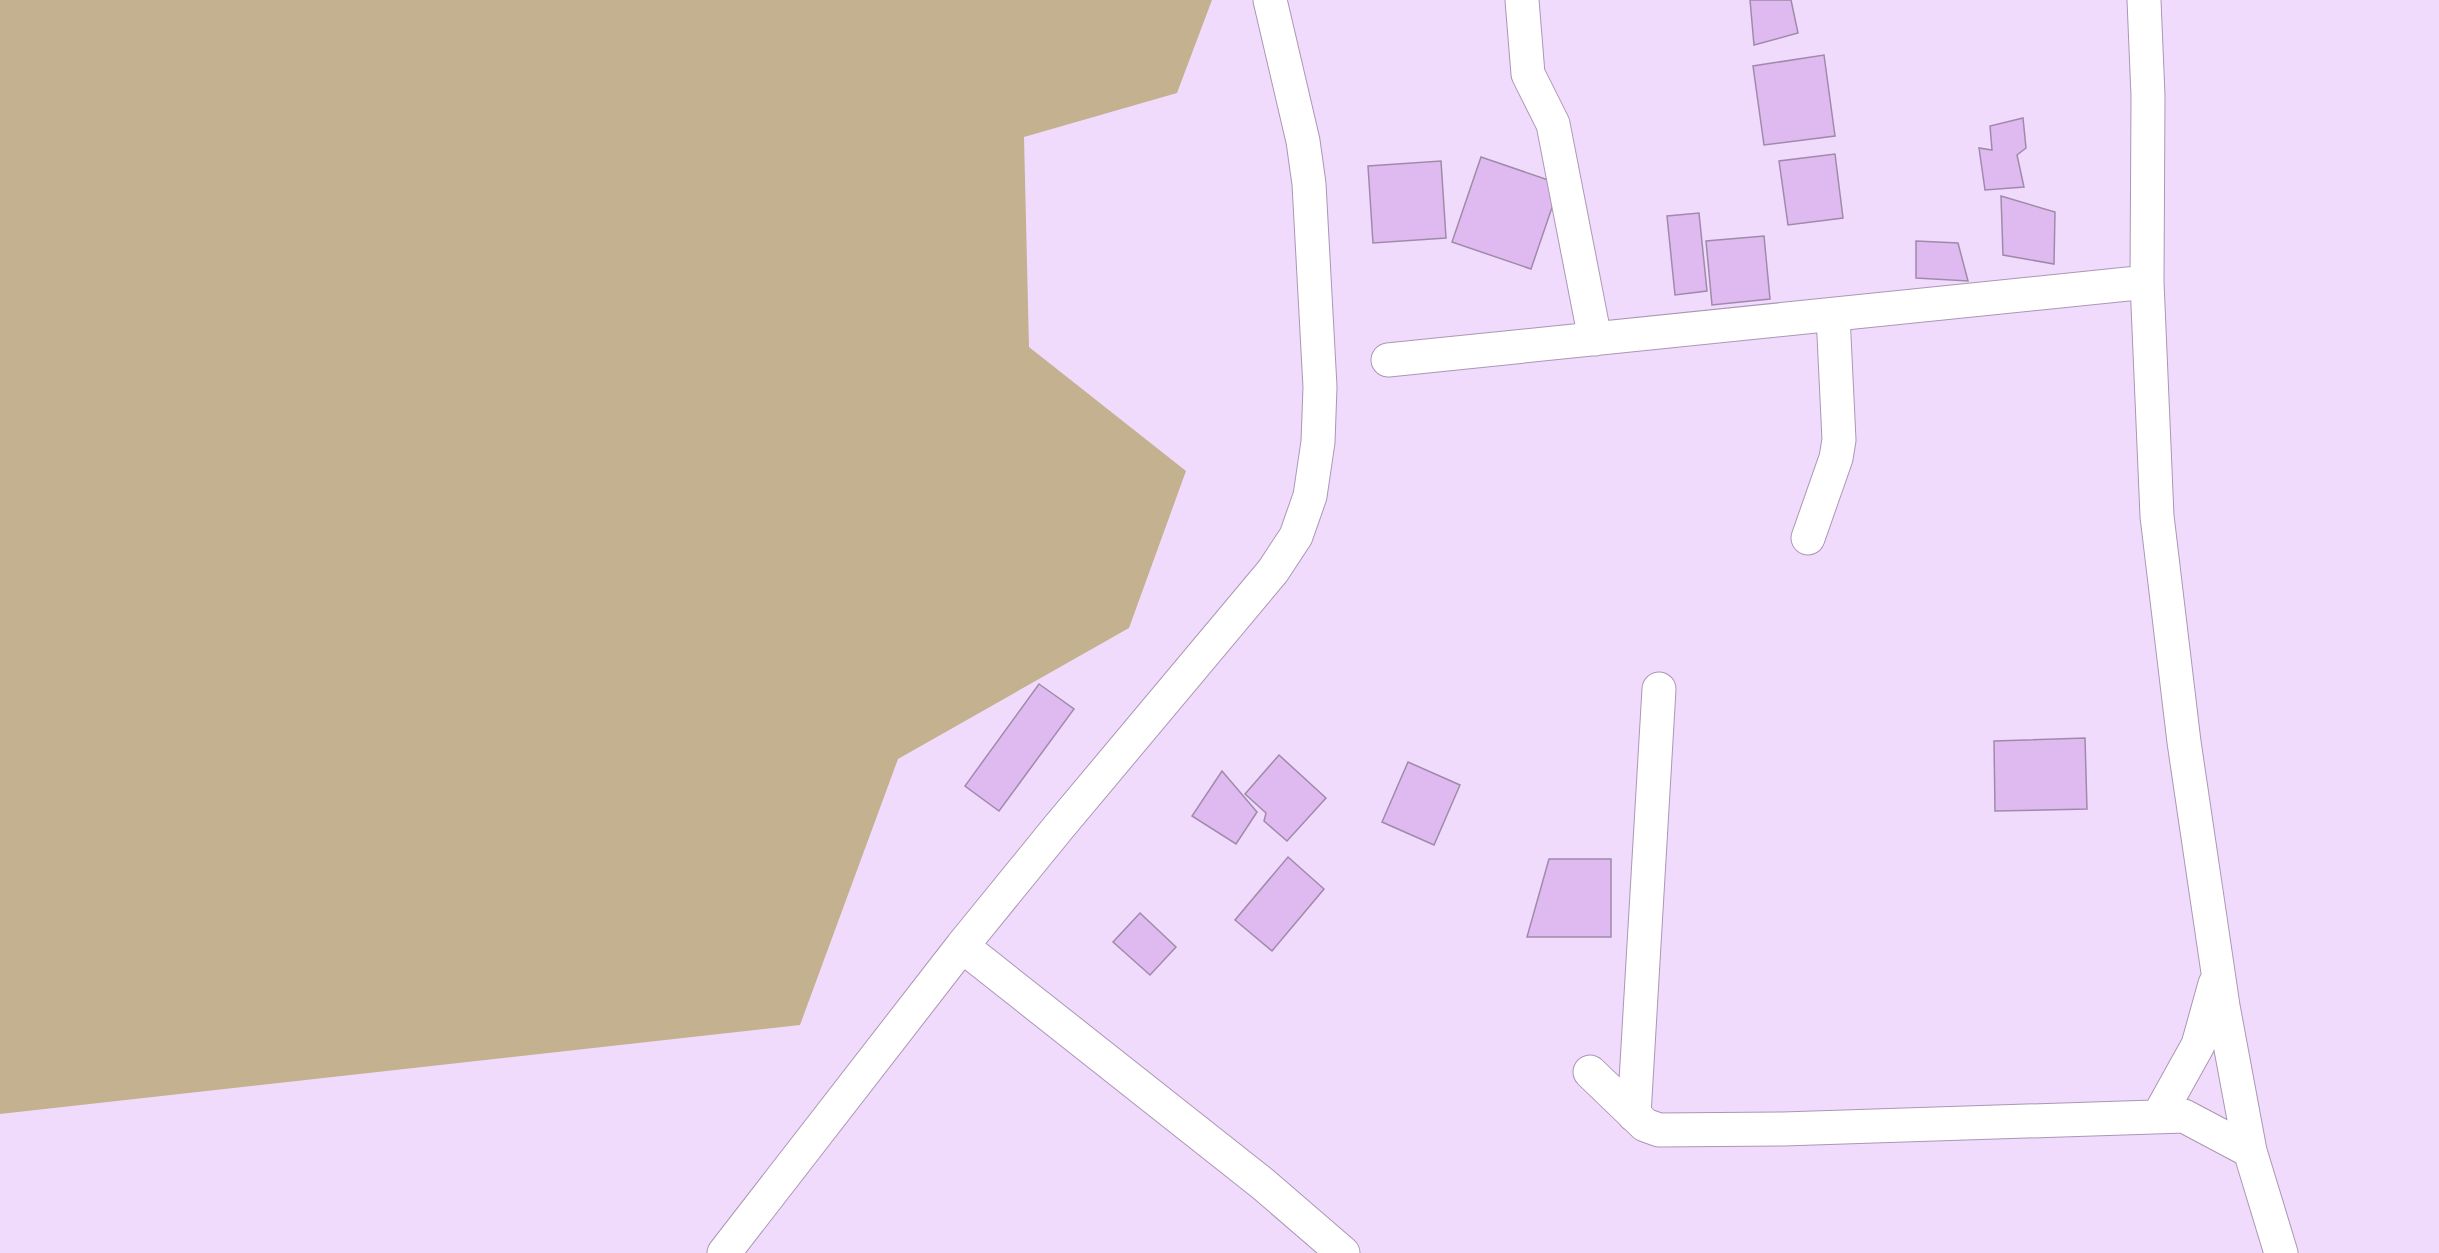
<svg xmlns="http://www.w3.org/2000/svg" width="2439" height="1253" font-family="'PT Serif',serif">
<rect width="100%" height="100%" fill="#f1dbfc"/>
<!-- green -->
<path fill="#c4b18f" d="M0 0H1212L1177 93 1024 137 1029 347 1186 471 1129 628 898 759 800 1025 0 1114Z"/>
<!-- building -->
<path fill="#dfbaf0" stroke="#9f8ba9" stroke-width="1.5" d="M1750 0H1791L1798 33 1754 45Z
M1824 55 1835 136 1764 145 1753 66Z
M2023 118 2026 148 2017 155 2024 187 1985 190 1979 148 1992 150 1990 126Z
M1835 154 1843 218 1788 225 1779 161Z
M1481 157 1560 184 1531 269 1452 242Z
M1441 161 1446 238 1373 243 1368 166Z
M2001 196 2055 212 2054 264 2003 255Z
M1699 213 1707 291 1675 295 1667 216Z
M1764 236 1770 299 1712 305 1706 241Z
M1916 241 1958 243 1968 281 1916 278Z
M1039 684 1074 709 999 811 965 786Z
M2085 738 2087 809 1995 811 1994 741Z
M1279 755 1326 798 1287 841 1264 821 1266 813 1245 794Z
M1408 762 1460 785 1434 845 1382 822Z
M1222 771 1257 812 1236 844 1192 816Z
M1288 857 1324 889 1272 951 1235 920Z
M1549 859H1611V937H1527Z
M1140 913 1176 947 1150 975 1113 942Z"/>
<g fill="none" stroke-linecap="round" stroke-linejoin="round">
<!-- street casing -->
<g stroke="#ab96b4" stroke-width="35">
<path id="street" d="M1522 0 1528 74 1553 124 1595 339
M2144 0 2148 96 2147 282 2157 516 2184 742 2223 1006 2250 1151 2281 1253
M1388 360 2147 282
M1808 538 1836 458 1839 440 1833 315
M962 946 1263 1184 1343 1253
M1590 1072 1645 1125 1659 1130 1783 1129 2184 1116 2250 1151
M1634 1115 1659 689
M2158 1117 2198 1045 2215 984
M724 1253 962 946 1058 828 1273 571 1296 536 1310 496 1318 442 1320 387 1309 184 1303 141 1270 0"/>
</g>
<!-- street -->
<use href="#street" stroke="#fff" stroke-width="33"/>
</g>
</svg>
